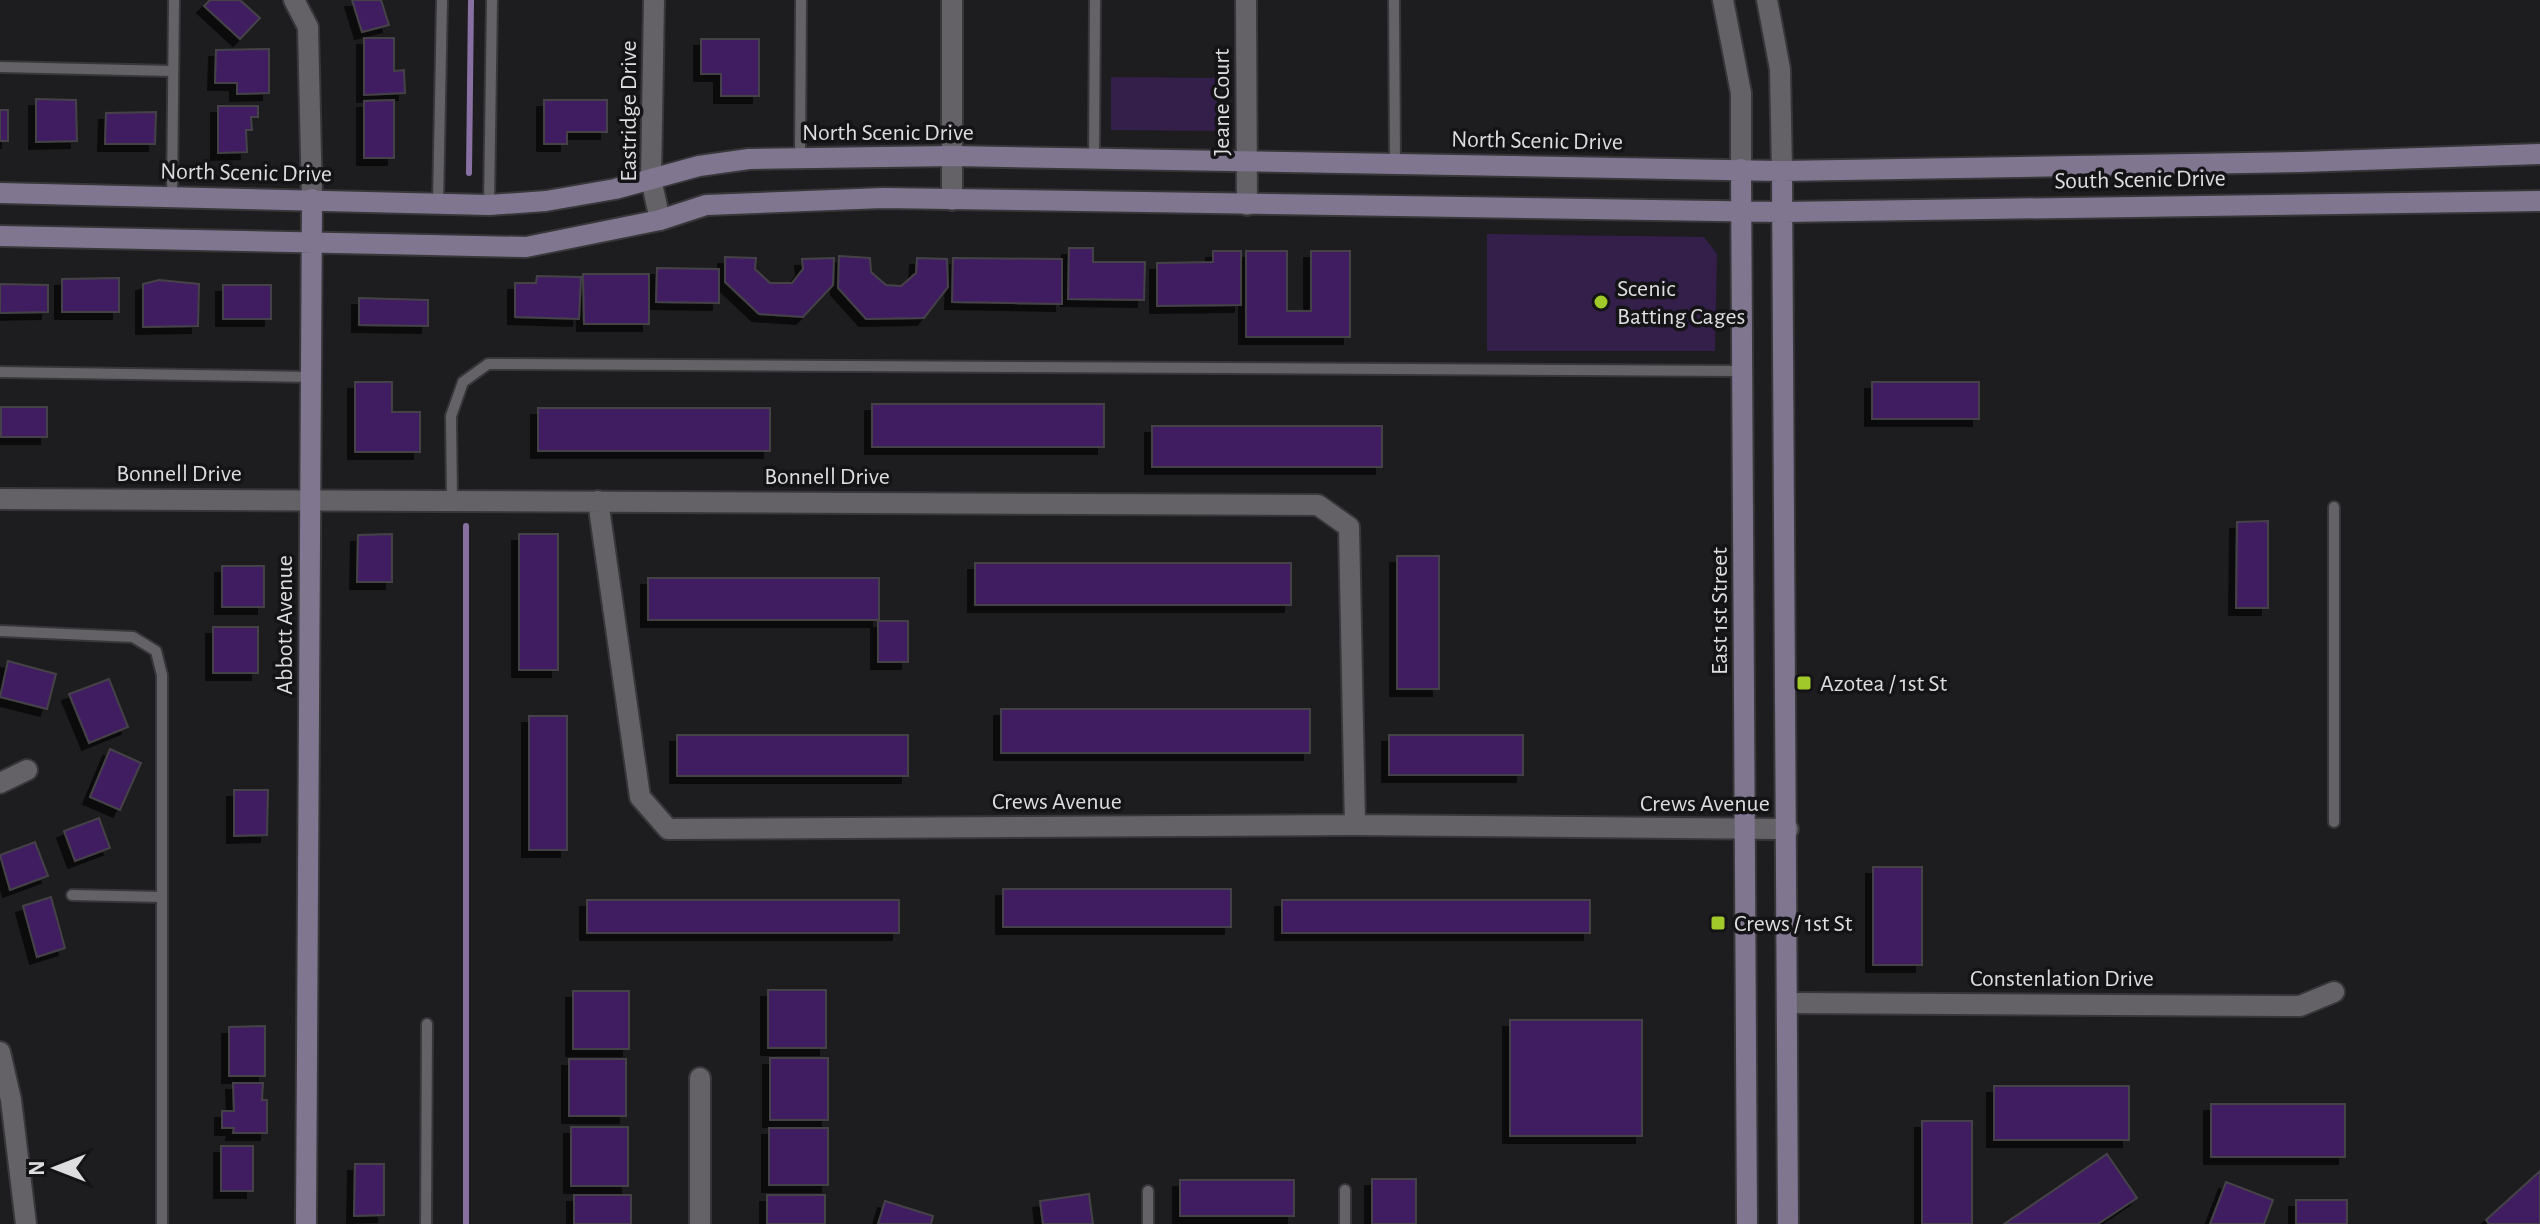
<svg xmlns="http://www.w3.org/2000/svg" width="2540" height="1224" font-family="'Alegreya Sans',sans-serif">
<defs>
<filter id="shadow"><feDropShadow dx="-7" dy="7" stdDeviation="0" flood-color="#0009"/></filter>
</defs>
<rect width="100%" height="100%" fill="#1d1c1f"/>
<!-- green -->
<path fill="#331f4a" d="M1111 77 1218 78V131L1111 130Z
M1487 234 1704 237 1717 254 1715 351H1487Z"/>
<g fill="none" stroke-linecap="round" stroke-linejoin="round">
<!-- stream -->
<path stroke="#8871a2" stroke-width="6" d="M469 173 471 0
M466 526V1224"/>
</g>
<!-- building -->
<path fill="#3f1e60" stroke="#454347" stroke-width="2" filter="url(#shadow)" d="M210 0H240L260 18 240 39 204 6Z
M352 0H381L389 25 362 32Z
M364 38H394V71L404 70 405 93 364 95Z
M701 39H759V96H721V74H701Z
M269 49V93L237 94V83H215L216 50Z
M36 99 76 100 77 141 36 142Z
M394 100V158H364V101Z
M544 100H607V132H567V144H544Z
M218 106H258V117H251L252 130H246L247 152 218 153Z
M0 110H8V141H0Z
M156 112 155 144H105L106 113Z
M1069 248H1093V262H1145L1144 300 1068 299Z
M1213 251H1241V305L1157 306V263L1213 262Z
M1246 251H1287V311H1311V251H1350V337H1246Z
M839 256 870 258 871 272 886 285 901 286 916 273 917 258 947 259 948 287 924 318 866 319 838 288Z
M725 257 756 258 755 269 770 283H792L803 269 802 259 834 258 833 285 803 317 759 314 725 282Z
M953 258 1062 259V304L952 302Z
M657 268 719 269V303L656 302Z
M583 274H649V324H584Z
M537 276 581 277 579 319 515 317V283H536Z
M119 278V312H62V279Z
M159 280 199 284 198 326 143 327V284Z
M0 284 48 285V312L0 313Z
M223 285H271V319H223Z
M359 298 428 300V326L359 325Z
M355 382H392V412H420V452H355Z
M1872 382H1979V419H1872Z
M872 404H1104V447H872Z
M1 407H47V437H1Z
M538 408H770V451H538Z
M1152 426H1382V467H1152Z
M2268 521V608H2236L2237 522Z
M392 534V582H357L358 535Z
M519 534H558V670H519Z
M1397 556H1439V689H1397Z
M975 563H1291V605H975Z
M222 566H264V607H222Z
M648 578H879V620H648Z
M878 621H908V662H878Z
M213 627H258V673H213Z
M8 661 56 674 47 709 0 697Z
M109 679 128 727 89 743 69 694Z
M1001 709H1310V753H1001Z
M529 716H567V850H529Z
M677 735H908V776H677Z
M1389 735H1523V775H1389Z
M110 749 141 763 120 810 90 797Z
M234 790H268L267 835 234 836Z
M99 818 110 848 75 861 64 831Z
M35 842 48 876 10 890 0 855Z
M1873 867H1922V965H1873Z
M1003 889H1231V927H1003Z
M51 897 65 948 37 957 23 906Z
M587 900H899V933H587Z
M1282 900H1590V933H1282Z
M768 990H826V1048H768Z
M573 991H629V1049H573Z
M1510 1020H1642V1136H1510Z
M265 1026V1076H229V1027Z
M770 1058H828V1120H770Z
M569 1059H626V1116H569Z
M233 1083H263L262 1100H267V1133H233L234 1128H222V1111H234Z
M1994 1086H2129V1140H1994Z
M2211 1104H2345V1157H2211Z
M1922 1121H1972V1224H1922Z
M571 1127H628V1186H571Z
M769 1128H828V1185H769Z
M221 1146H253V1191H221Z
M2107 1154 2137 1198 2098 1224H2004Z
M355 1164H384V1215L354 1216Z
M2540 1171V1224H2489L2486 1220Z
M1372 1179H1416V1224H1372Z
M1180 1180H1294V1216H1180Z
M2226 1182 2273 1200 2264 1224H2210Z
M1089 1194 1093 1224H1043L1040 1201Z
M574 1195H631V1224H574Z
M767 1195H825V1224H767Z
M2296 1200H2347V1224H2296Z
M885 1201 933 1216 931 1224H878Z"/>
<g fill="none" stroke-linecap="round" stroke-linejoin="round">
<!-- lane casing -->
<g stroke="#373638" stroke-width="14">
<path id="lane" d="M1394 0 1395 164
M0 67 173 71
M800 159 801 0
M1094 160 1095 0
M172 196 174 0
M438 203 442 0
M489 205 492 0
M0 372 312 377
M452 500 451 416 463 382 488 364 1744 371
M0 631 133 637 156 651 162 675V1224
M2334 822V507
M72 895 162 897
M1345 1190V1224
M426 1224 427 1024
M1148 1224V1191"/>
</g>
<!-- street casing -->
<g stroke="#373638" stroke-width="24">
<path id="street" d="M294 0 308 27 312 199
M654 0 651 179 660 220
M1246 0 1247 205
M1723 0 1741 93V169
M1767 0 1780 69 1782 171
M952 200V0
M0 499 1318 505 1349 527 1355 825
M598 501 640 797 668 829 1355 825 1788 829
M0 783 27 770
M1788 1003 2300 1006 2334 992
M0 1052 11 1100 26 1224
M700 1224V1078"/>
</g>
<!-- secondary casing -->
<g stroke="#373638" stroke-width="24">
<path id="secondary" d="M1741 169 1747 1224
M1782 171 1788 1224
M0 193 489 205 546 201 615 189 699 166 749 159 953 156 1782 171 2301 162 2540 154
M0 236 526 247 660 220 706 205 883 198 1783 212 2540 201
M306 1224 312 199"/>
</g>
<!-- lane -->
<use href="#lane" stroke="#646267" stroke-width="10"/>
<!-- street -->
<use href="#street" stroke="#646267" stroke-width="20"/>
<!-- secondary -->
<use href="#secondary" stroke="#817690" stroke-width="20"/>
</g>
<!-- markers -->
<g fill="#a1c929" stroke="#141316" stroke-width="3">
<circle cx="1601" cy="302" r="8"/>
<rect x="1796" y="675" width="16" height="16" rx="4"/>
<rect x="1710" y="915" width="16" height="16" rx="4"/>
</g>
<g text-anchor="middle" stroke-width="7" stroke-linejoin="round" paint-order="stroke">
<!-- street labels -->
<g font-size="24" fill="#dddcde" stroke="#141316">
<text transform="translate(1221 102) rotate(-90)" y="8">Jeane Court</text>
<text transform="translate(628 111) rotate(-90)" y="8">Eastridge Drive</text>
<text x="888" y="140">North Scenic Drive</text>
<text transform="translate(1537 140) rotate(1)" y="8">North Scenic Drive</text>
<text transform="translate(246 172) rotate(1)" y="8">North Scenic Drive</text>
<text transform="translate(2140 179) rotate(-1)" y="8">South Scenic Drive</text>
<text x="179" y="481">Bonnell Drive</text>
<text x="827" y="484">Bonnell Drive</text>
<text transform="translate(1719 611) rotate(-90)" y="8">East 1st Street</text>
<text transform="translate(284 625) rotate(-90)" y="8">Abbott Avenue</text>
<text x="1057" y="809">Crews Avenue</text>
<text x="1705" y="811">Crews Avenue</text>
<text x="2062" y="986">Constenlation Drive</text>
</g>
<!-- poi labels -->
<g font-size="24" fill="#dddcde" stroke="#141316" text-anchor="start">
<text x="1617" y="296">Scenic<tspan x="1617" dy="28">Batting Cages</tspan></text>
<text x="1820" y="691">Azotea / 1st St</text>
<text x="1734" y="931">Crews / 1st St</text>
</g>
</g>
<!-- north arrow -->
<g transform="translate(56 1168) rotate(270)" stroke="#141316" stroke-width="6" paint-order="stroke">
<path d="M0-6L14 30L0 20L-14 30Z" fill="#dddcde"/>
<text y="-12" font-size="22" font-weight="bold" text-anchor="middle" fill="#dddcde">N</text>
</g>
</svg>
